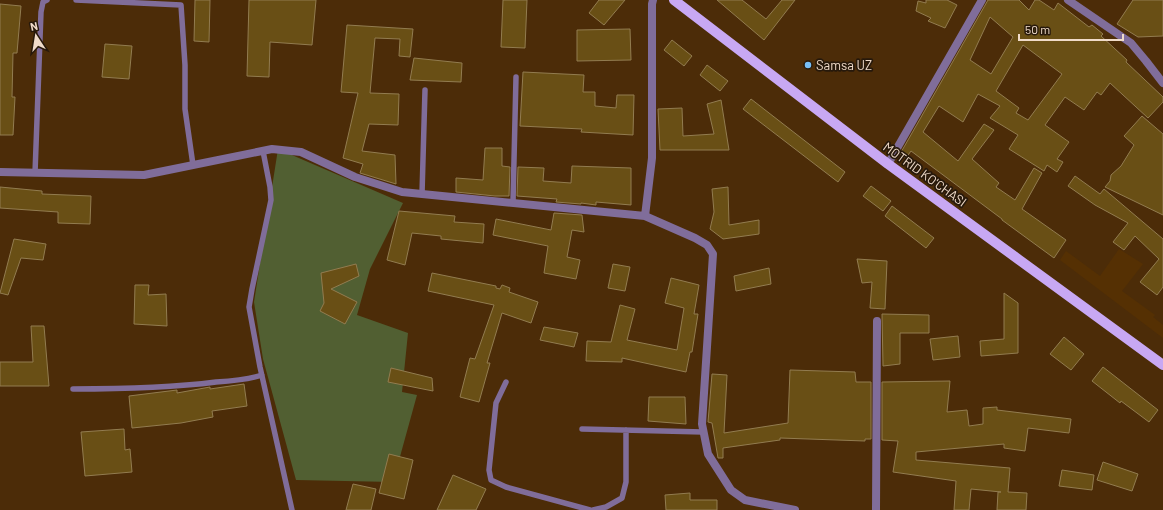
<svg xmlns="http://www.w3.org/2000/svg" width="1163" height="510" font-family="Barlow,sans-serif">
<rect width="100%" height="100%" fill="#4c2c08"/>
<!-- built -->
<path fill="#553003" d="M1119 249 1143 264 1122 291 1155 315 1153 317 1163 325V338L1060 260 1066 251 1100 276Z"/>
<!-- green -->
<path fill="#515f32" d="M278 149 403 203 370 269 357 315 408 333 402 392 417 395 393 482 296 480 263 359 254 302Z"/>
<!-- building -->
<path fill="#694f15" stroke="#927c50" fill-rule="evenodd" d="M195 0H210L209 42 194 41Z
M249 0H316L312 45 270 42 269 77 247 76Z
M503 0H527L525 48 501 47Z
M599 0H625L604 25 589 13Z
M717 0H742L766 19 782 0H795L764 40Z
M926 0H947L957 5 945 28 928 21 931 18 916 11 918 1 926 3Z
M988 0H1019L1029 10 1035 0H1039L1054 10 1058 3 1089 27 1092 25 1103 34 1101 36 1127 60 1126 62 1163 97V102L1148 118 1110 83 1101 95 1097 92 1084 110 1065 97 1045 125 1069 142 1057 159 1063 162 1057 172 1047 165 1044 171 1009 149 1018 135 990 118 1000 106 978 94 963 122 939 106 923 132 958 161 984 124 994 130 972 159 999 183 996 187 1015 200 1034 168 1042 173 1022 209 1066 240 1054 258 1002 220V219L911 151 906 158 900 154ZM990 17 1013 37 991 74 970 60ZM1023 45 1062 74 1028 120 1016 113 1019 108 996 91Z
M1133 0H1163V36L1138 37 1117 24Z
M0 4 21 6 17 53H13L12 97H15L13 135H0Z
M347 25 413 29 410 57 399 56 400 39 375 38 370 93 399 94 398 125 369 124 362 151 395 155 396 184 360 173 363 164 343 158 358 93 341 92Z
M630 29 631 60 577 61V30Z
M672 40 692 56 684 66 664 50Z
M105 44 132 46 129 79 102 77Z
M414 58 462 63 461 82 410 80Z
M707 65 728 81 720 91 700 75Z
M523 72 584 75 583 92H595V106L616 108 617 95H634L633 135 581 132 582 129 520 126Z
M751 99 845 172 838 182 743 109Z
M721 100 729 150H660L658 109 682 108 683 136 714 134 707 104Z
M1142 116 1163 134V215L1105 187 1110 181 1111 175 1121 166 1134 145 1124 136Z
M485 148H502V166L510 167 509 196H495L456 192V178L483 180Z
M572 166 631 168V205L596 202V205L581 203V204L556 202 557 199 517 196 518 167 544 168 543 181 571 183Z
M1075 176 1100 194 1104 189 1163 239V287L1157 295 1140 282 1159 259 1135 236 1124 250 1113 242 1128 223 1095 205 1068 186Z
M871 186 891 201 883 211 863 196Z
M0 187 42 191V194L91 196 90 224 58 223V212L0 208Z
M728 187 729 225 759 220V234L723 239 710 229 714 212 712 189Z
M892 206 934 238 926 248 885 216Z
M399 211 455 216 454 222 484 224 483 243 441 239V236L412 233 405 265 387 260Z
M554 213 582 215 584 232 572 230 567 257 580 260 576 279 544 273 548 246 493 235 496 219 551 230Z
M14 239 46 244 43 260 21 258 8 295 0 293Z
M857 259 887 261 885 309 870 308 872 282 862 283Z
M356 264 359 276 331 289 357 302 345 324 320 311 324 303 321 273Z
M613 264 630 267 625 291 608 288Z
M769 268 771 284 736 291 734 276Z
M432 273 496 286V288L500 289 502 285 510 288 509 292 538 302 531 323 502 313 487 363H490L479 402 460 397 470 358 475 359 494 305 428 291Z
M671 278 699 285 694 314H698L692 352H690L686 372 622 358V362L586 361 587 341 611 342 620 305 635 309 627 340 677 350 684 308 665 303Z
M135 285H149L148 295 166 294 167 326 134 324Z
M1004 293 1018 303V353L981 356 980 341 1004 339Z
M882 314 929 315V333H900V364L883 366Z
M31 326H44L49 386H0V362H33Z
M544 327 578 333 574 347 540 340Z
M958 336 960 357 933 360 930 339Z
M1064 337 1084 354 1071 370 1050 354Z
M1103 367 1158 410 1149 422 1121 401 1120 403 1092 381Z
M391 368 432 378 433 391 388 382Z
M790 370 855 372 856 382H871V439H865V441L780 438V440L723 448V458H718L712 423 708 422 712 374 727 375 724 433 788 423Z
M950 381 947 412 967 410 969 426 983 424V408L997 407V410L1071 419 1069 433 1028 428 1025 451 1004 448V444L916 452V460L1010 468 1008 492 1027 493 1026 510H997L998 492H1001L971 489 969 510H954L956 481 893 472 898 441 882 440V382Z
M244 384 247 406 212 411 213 417 181 423 132 428 129 396 177 390V393L210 387V389Z
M649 397H685L686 424 648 421Z
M124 429 125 450 130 449 132 472 85 476 81 432Z
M389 454 413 460 404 499 379 493Z
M1103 462 1138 474 1132 491 1097 480Z
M1062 470 1094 475 1092 490 1059 486Z
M453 475 486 489 476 510H437Z
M353 484 376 489 371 510H346Z
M690 493V500H717V510H666L665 495Z"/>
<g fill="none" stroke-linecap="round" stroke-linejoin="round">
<!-- lane -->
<path stroke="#806d9a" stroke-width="5.5" d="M76 0 181 5 185 65V109L193 165
M263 151 270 187 271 200 252 289 249 307 260 367 292 510
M35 173 41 12 43 2 47 0
M422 194 425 90
M513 202 516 77
M506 382 496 403 489 470 491 480 506 487 590 510
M73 389C121 389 169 388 216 382 232 381 247 380 262 375
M582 429 703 432
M593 510 606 507 622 498 626 482V430"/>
<!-- street -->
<path stroke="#806d9a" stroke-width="8" d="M653 0 652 4V158L645 216 695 238 707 245 713 254 702 424 708 454 731 490 745 500 795 510
M1068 0 1131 43 1146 61 1163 83
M888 164 982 0
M0 172 144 175 272 149 301 152 355 177 402 192 645 216
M876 510 877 321"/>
<!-- primary -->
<path stroke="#c8a8f3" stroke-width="10" d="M674 0 888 164 1163 365"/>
</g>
<!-- markers -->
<circle fill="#78bff7" stroke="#27190b" stroke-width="1.5" cx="808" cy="65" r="4"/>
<g text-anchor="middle" stroke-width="3.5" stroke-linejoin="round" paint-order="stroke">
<!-- poi labels -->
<g font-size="13" fill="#f0dbc9" stroke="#27190b" text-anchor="start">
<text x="816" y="70">Samsa UZ</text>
</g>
<!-- street labels -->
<g font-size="13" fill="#f0dbc9" stroke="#27190b">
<text transform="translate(925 174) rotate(36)" y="5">MOTRID KO'CHASI</text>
</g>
</g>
<!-- north arrow -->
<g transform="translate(36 36) rotate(348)" stroke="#27190b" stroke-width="3" paint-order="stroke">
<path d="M0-3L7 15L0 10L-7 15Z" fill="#f0dbc9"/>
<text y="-6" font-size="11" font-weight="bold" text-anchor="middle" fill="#f0dbc9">N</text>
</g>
<!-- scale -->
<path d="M1019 34v6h104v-6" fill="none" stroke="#f0dbc9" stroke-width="2"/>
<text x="1025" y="34" font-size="12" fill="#f0dbc9" stroke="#27190b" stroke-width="3" paint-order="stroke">50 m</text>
</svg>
